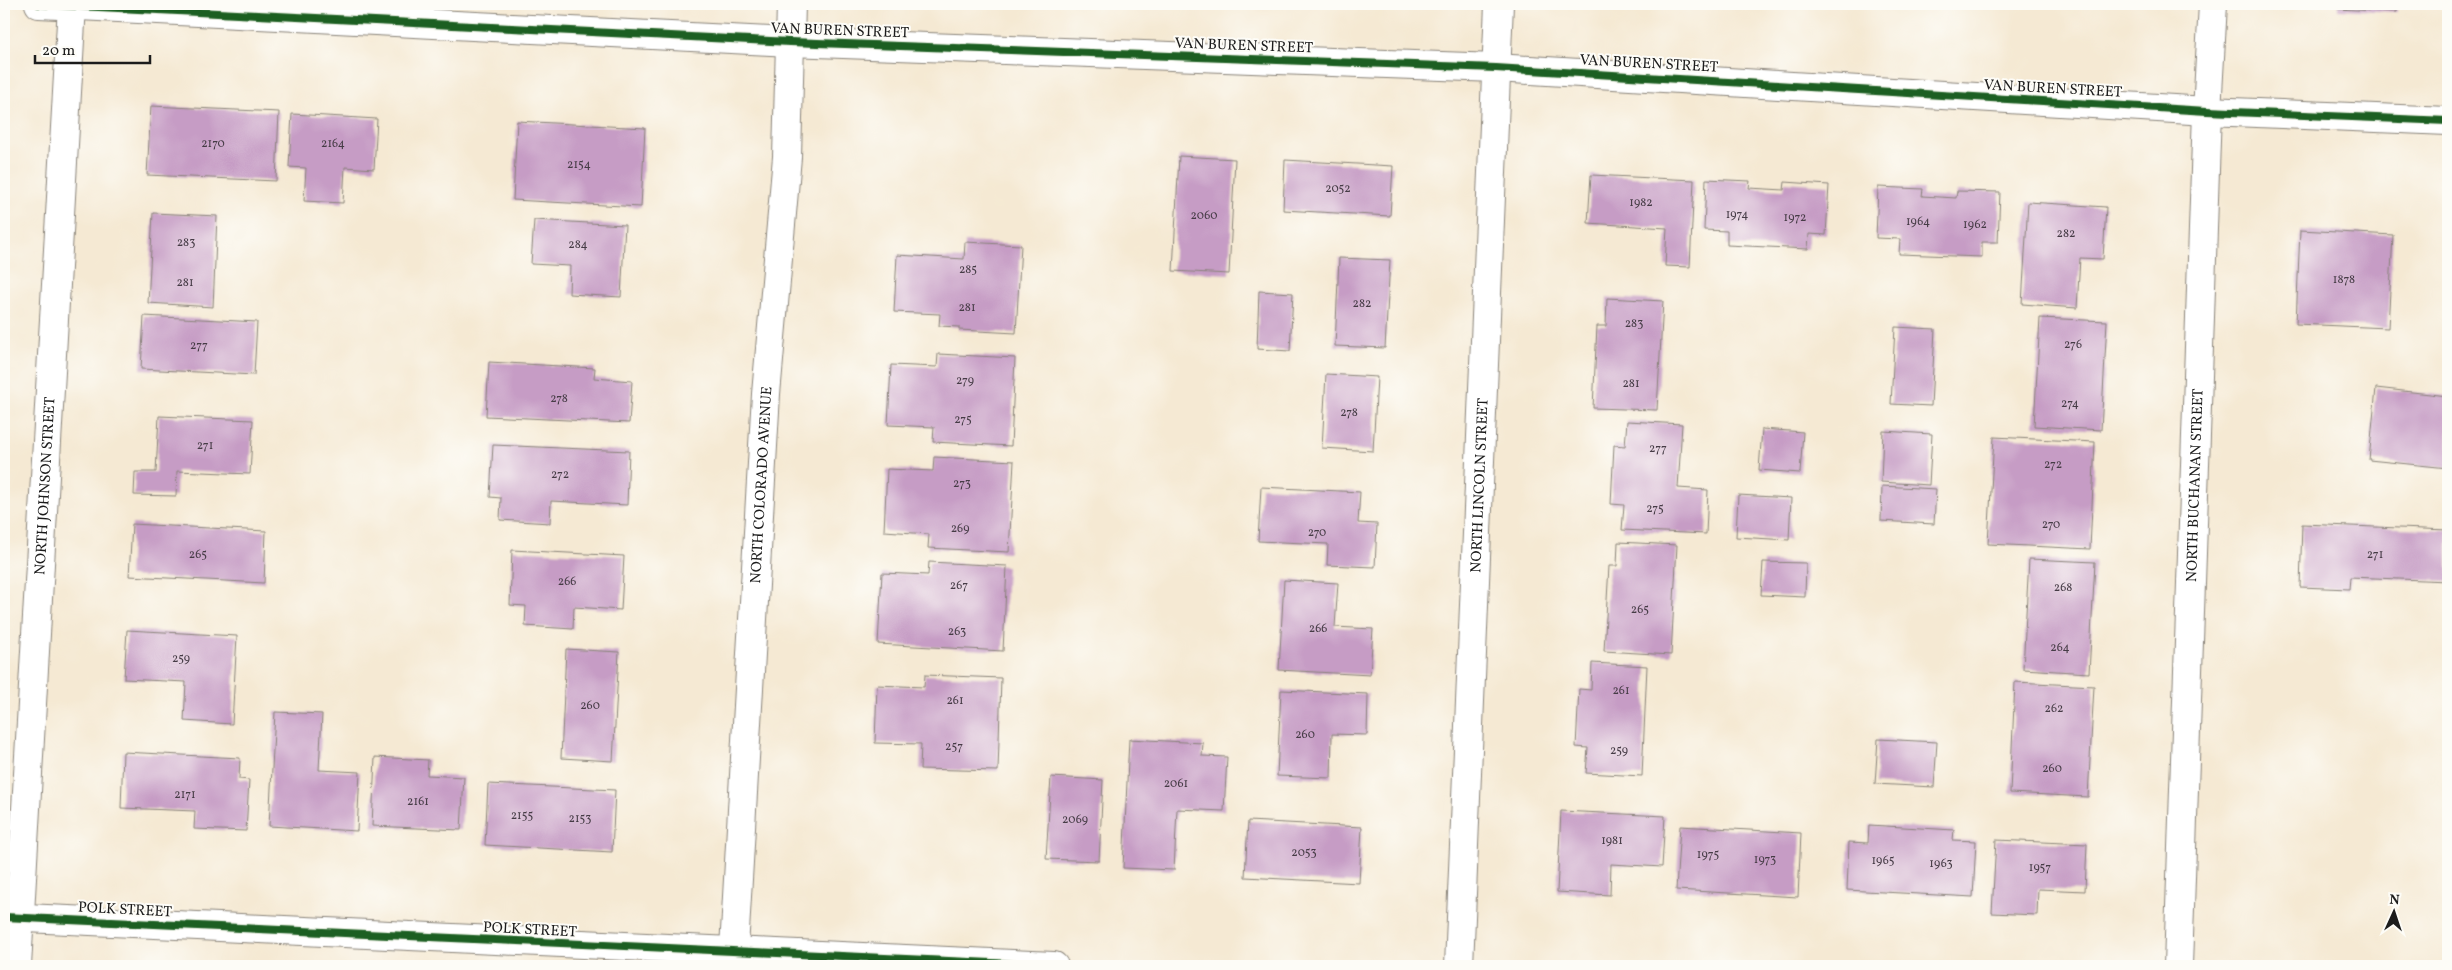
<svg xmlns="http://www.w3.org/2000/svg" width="2452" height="970" font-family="Vollkorn,serif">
<rect width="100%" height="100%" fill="#fdfcf7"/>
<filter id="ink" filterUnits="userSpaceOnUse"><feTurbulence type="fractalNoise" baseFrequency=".02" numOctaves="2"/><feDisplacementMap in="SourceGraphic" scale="10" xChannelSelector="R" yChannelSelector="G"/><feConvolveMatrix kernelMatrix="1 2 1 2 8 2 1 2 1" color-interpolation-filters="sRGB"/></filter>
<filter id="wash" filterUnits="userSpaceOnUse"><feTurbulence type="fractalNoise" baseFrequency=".0096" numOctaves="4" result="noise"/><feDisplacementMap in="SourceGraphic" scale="20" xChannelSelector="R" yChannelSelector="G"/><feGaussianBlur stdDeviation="1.12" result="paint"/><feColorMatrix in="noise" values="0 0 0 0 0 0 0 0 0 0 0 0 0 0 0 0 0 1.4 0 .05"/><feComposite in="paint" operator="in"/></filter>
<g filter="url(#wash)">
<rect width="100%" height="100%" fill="#f5e9d3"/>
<g id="blocks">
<!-- building -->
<path fill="#c69cc5" d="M2338 4H2397V12L2338 9Z
M151 106 279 112 276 181 147 175Z
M292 114 377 119 374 169 345 167 343 203 304 201 306 168 289 167Z
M517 121 645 128 641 207 513 200Z
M1179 156 1235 159 1229 274 1173 271Z
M1285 160 1393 166 1390 216 1283 210Z
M1591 175 1694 180 1690 267 1665 266 1667 228 1588 223Z
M1706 179 1750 181 1749 188 1784 190 1785 182 1829 185 1826 235 1809 234 1808 249 1727 245V231L1704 230Z
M1878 187 1923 189 1922 196 1956 198 1957 191 2000 192 1998 242H1982V257L1899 254 1900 239 1876 238Z
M2028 202 2106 207 2103 259 2080 258 2077 308 2022 304Z
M153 213 217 216 213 307 148 303Z
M534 220 625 225 621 297 569 294 570 266 531 264Z
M2300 230 2393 235 2388 328 2296 324Z
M965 242 1021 245 1016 333 959 330V327L939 326 940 314 894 312 897 255 964 259Z
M1339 258 1390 260 1385 348 1335 346Z
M1259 291 1293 293 1290 351 1257 349Z
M1607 298 1663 301 1657 410 1593 408 1597 326H1606Z
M144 316 257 322 254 375 141 369Z
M2040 318 2107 321 2101 430 2034 426Z
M1895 327 1935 329 1931 406 1891 404Z
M938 354 1015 358 1011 446 933 442 934 427 888 425 891 365 937 367Z
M489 362 595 368 594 378 632 381 629 423 486 416Z
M1326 374 1377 377 1373 451 1322 448Z
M2376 388 2448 396V468L2369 460Z
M159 416 253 420 250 474 177 471 176 496 134 495 135 472H156Z
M1627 421 1682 424 1678 488 1708 490 1706 534 1622 530 1624 505 1611 504 1614 445 1625 446Z
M1762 429 1803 432 1800 473 1759 470Z
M1883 431 1932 434 1929 485 1881 482Z
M1994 437 2095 442 2090 549 1988 544Z
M493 445 629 451 627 505 551 501 550 523 500 520 501 498 490 497Z
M934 457 1014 461 1009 552 928 548 929 534 884 531 887 469 933 471Z
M1882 486 1936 489 1934 524 1881 521Z
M1261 487 1360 492 1358 523 1377 524 1375 567 1327 565 1328 544 1258 541Z
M1738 495 1791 498 1789 540 1736 537Z
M132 524 266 531 264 583 129 576Z
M2302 524 2448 530V581L2350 577 2349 589 2300 587Z
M1618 542 1677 545 1671 655 1604 651 1609 566H1617Z
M512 550 624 556 621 610 574 607 573 629 525 626 526 606 510 605Z
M2029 559 2095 562 2089 673 2023 669Z
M929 562 1007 566 1003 651 878 644 882 573 928 575Z
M1763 562 1806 563 1805 597 1761 595Z
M1284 580 1338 583 1335 627 1373 629 1370 675 1279 670Z
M127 630 237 636 232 724 184 721 186 682 124 679Z
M566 649 619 652 613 761 561 758Z
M1592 663 1647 666 1642 776 1586 773 1588 748 1576 747 1579 689 1591 690Z
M925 675 1001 678 998 771 920 769 921 744 875 743 877 685 924 687Z
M2015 682 2094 686 2088 797 2010 793Z
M1281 690 1368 694 1367 735 1332 734 1331 778 1277 776Z
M275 712 322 714 319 770 360 772 357 831 269 826Z
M1129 739 1203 743 1202 756 1227 757 1224 811 1177 809 1174 870 1123 868Z
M1878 739 1937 742 1934 787 1875 784Z
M123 752 240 758 239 779 249 780 246 831 194 829 195 811 121 808Z
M375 757 428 760 427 775 464 777 461 830 372 826Z
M1051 777 1103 780 1099 861 1046 859Z
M488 784 615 790 612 852 485 845Z
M1561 811 1665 816 1662 867 1611 864 1610 895 1557 892Z
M1248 821 1362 827 1359 883 1245 877Z
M1869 825 1954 830 1953 840 1976 841 1973 897 1847 890 1849 842 1868 843Z
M1680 826 1801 833 1798 897 1676 890Z
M1996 840 2087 844 2085 891 2038 889 2037 915 1992 913Z"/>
</g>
</g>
<g filter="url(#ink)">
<use href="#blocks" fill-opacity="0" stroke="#888278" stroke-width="1"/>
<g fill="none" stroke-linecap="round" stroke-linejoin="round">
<!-- street casing -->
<g stroke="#888278" stroke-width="30">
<g id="street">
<path d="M39 4 790 42 1496 68 2207 111 2448 121"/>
<path d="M4 917 1054 966"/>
<path id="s1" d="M17 966 72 5"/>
<path id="s2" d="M733 966 766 394 787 157 791 4"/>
<path id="s3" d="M1459 966 1499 4"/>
<path id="s4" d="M2178 966 2207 111 2213 4"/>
</g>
</g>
<!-- street -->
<use href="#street" stroke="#fff" stroke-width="28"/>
<!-- cycleway casing -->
<g stroke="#fdfcf7" stroke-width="11">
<path id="cycleway" d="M39 4 790 42 1496 68 2207 111 2448 121
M4 917 1054 966"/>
</g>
<!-- cycleway -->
<use href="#cycleway" stroke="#1b5e20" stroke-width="8"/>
</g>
</g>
<g text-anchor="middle" stroke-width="4" stroke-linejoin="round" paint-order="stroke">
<!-- number labels -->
<g font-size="12" fill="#463c46">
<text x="213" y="147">2170</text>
<text x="333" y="147">2164</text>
<text x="579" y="168">2154</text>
<text x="1338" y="192">2052</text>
<text x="1641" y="206">1982</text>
<text x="1737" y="218">1974</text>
<text x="1204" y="219">2060</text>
<text x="1795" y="221">1972</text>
<text x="1918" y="225">1964</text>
<text x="1975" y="228">1962</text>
<text x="2066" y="237">282</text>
<text x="186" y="246">283</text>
<text x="578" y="248">284</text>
<text x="968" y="273">285</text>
<text x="2344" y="283">1878</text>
<text x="185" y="286">281</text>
<text x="1362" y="307">282</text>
<text x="967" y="311">281</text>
<text x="1634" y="327">283</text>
<text x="2073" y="348">276</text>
<text x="199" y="349">277</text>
<text x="965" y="384">279</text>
<text x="1631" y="387">281</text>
<text x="559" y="402">278</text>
<text x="2070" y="407">274</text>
<text x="1349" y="416">278</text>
<text x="963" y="423">275</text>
<text x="205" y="449">271</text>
<text x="1658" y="452">277</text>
<text x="2053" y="468">272</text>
<text x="560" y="478">272</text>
<text x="962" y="487">273</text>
<text x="1655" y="512">275</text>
<text x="2051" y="528">270</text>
<text x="960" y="532">269</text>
<text x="1317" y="536">270</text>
<text x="198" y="558">265</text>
<text x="2375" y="558">271</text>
<text x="567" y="585">266</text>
<text x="959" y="589">267</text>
<text x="2063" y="591">268</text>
<text x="1640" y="613">265</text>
<text x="1318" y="632">266</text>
<text x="957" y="635">263</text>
<text x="2060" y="651">264</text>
<text x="181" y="662">259</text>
<text x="1621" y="694">261</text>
<text x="955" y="704">261</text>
<text x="590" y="709">260</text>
<text x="2054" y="712">262</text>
<text x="1305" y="738">260</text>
<text x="954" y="750">257</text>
<text x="1619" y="754">259</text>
<text x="2052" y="772">260</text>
<text x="1176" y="787">2061</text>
<text x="185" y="798">2171</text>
<text x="418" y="805">2161</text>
<text x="522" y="819">2155</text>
<text x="580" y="822">2153</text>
<text x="1075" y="823">2069</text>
<text x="1612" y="844">1981</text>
<text x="1304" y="856">2053</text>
<text x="1708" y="858">1975</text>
<text x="1765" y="863">1973</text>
<text x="1883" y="864">1965</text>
<text x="1941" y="867">1963</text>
<text x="2040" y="871">1957</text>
</g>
<!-- street labels -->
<g font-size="15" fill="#1c1c1c" stroke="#fdfcf7">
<text transform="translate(840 30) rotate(2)" y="5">VAN BUREN STREET</text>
<text transform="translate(1244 45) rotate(2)" y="5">VAN BUREN STREET</text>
<text transform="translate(1649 63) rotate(3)" y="5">VAN BUREN STREET</text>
<text transform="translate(2053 88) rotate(3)" y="5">VAN BUREN STREET</text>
<text dy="5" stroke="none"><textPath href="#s2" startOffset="482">NORTH COLORADO AVENUE</textPath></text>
<text dy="5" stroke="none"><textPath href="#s3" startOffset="481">NORTH LINCOLN STREET</textPath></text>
<text dy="5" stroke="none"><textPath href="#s4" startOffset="481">NORTH BUCHANAN STREET</textPath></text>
<text dy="5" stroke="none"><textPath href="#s1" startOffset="481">NORTH JOHNSON STREET</textPath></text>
<text transform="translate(125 909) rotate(3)" y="5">POLK STREET</text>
<text transform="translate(530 929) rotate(3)" y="5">POLK STREET</text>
</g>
</g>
<!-- margin -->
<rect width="2452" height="970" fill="none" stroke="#fdfcf7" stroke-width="20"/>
<!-- north arrow -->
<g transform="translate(2394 912) rotate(3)" stroke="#fdfcf7" stroke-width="4" paint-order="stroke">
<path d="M0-4L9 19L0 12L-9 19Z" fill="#1c1c1c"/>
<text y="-8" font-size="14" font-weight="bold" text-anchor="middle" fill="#1c1c1c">N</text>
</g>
<!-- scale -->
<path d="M35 55v8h115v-8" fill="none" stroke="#1c1c1c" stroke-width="2.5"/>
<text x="42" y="55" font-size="15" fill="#1c1c1c" stroke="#fdfcf7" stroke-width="4" paint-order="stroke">20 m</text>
</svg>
